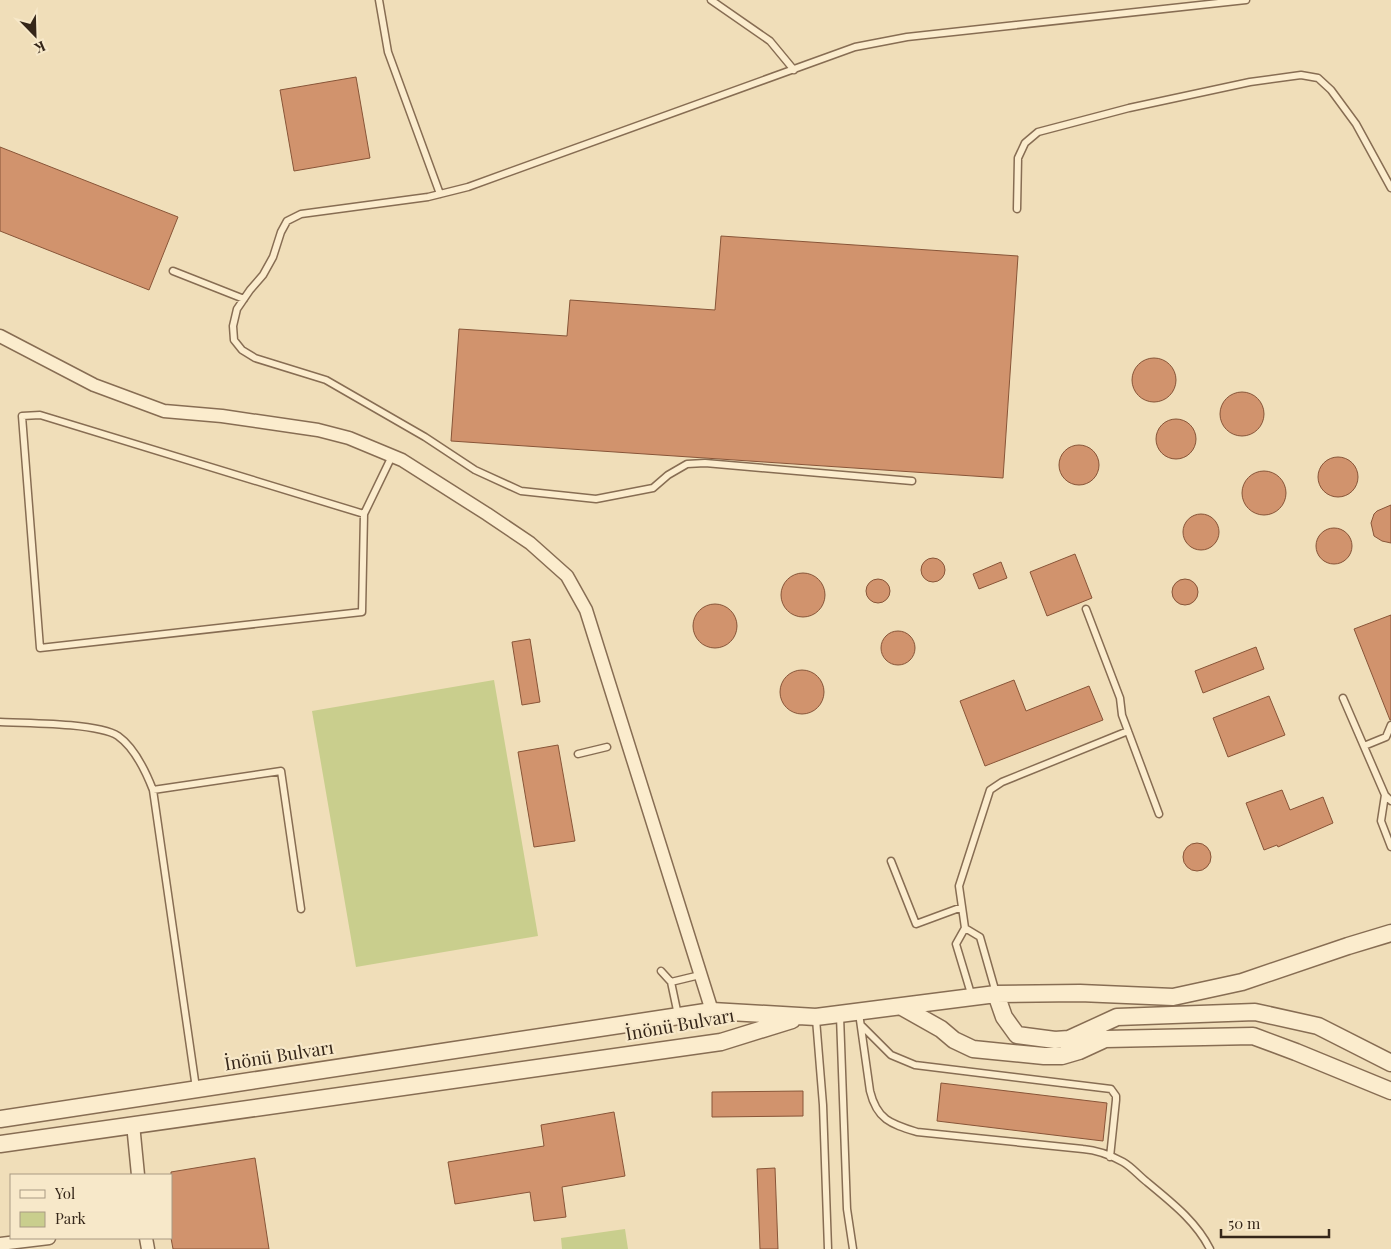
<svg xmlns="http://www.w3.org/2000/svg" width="1391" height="1249" font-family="'Playfair Display',serif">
<rect width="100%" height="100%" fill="#f0deb9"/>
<!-- green -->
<path fill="#c9ce8d" d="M494 680 538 936 356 967 312 711Z
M625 1229 628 1249H562L561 1238Z"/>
<!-- building -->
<path fill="#d1936d" stroke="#885538" d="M356 77 370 158 294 171 280 90Z
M0 147 178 217 149 290 0 231Z
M721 236 1018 256 1003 478 451 441 459 329 567 336 570 300 715 310Z
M1132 380a22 22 0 1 1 44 0a22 22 0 1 1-44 0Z
M1220 414a22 22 0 1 1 44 0a22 22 0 1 1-44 0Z
M1156 439a20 20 0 1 1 40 0a20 20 0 1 1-40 0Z
M1059 465a20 20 0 1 1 40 0a20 20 0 1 1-40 0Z
M1318 477a20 20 0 1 1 40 0a20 20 0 1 1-40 0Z
M1242 493a22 22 0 1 1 44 0a22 22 0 1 1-44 0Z
M1391 505V543L1382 541 1374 536 1371 523 1374 514 1377 511Z
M1183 532a18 18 0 1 1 36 0a18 18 0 1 1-36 0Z
M1316 546a18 18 0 1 1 36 0a18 18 0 1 1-36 0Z
M1075 554 1092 598 1047 616 1030 572Z
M921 570a12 12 0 1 1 24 0a12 12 0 1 1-24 0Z
M1001 562 1007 578 979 589 973 574Z
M781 595a22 22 0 1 1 44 0a22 22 0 1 1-44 0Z
M866 591a12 12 0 1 1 24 0a12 12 0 1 1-24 0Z
M1172 592a13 13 0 1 1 26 0a13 13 0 1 1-26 0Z
M693 626a22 22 0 1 1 44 0a22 22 0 1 1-44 0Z
M1391 615V720H1390L1354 629Z
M881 648a17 17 0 1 1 34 0a17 17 0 1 1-34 0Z
M530 639 540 702 522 705 512 642Z
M1256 647 1264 669 1203 693 1195 671Z
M780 692a22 22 0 1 1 44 0a22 22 0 1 1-44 0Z
M1014 680 1026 711 1089 686 1103 720 985 766 960 701Z
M1269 696 1285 735 1228 757 1213 718Z
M558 745 575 841 534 847 518 752Z
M1282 790 1290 810 1323 797 1333 823 1278 847 1277 845 1264 850 1246 803Z
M1183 857a14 14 0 1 1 28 0a14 14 0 1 1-28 0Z
M941 1083 1107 1103 1103 1141 937 1121Z
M803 1091V1116L712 1117V1092Z
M614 1112 625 1176 562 1187 566 1217 534 1221 530 1192 455 1204 448 1162 544 1146 541 1125Z
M255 1158 269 1249H173L171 1238V1172Z
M775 1168 778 1249H760L757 1169Z"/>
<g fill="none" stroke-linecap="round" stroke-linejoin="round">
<!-- service casing -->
<g stroke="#876d53" stroke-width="9">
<path id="service" d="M379 0 388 52 440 194
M711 0 770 41 794 70
M1017 209 1018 158 1025 143 1038 132 1129 108 1250 82 1301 75 1318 78 1331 90 1356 124 1391 188
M173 271 244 299
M912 481 705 463 687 464 668 475 653 488 596 499 521 491 475 470 425 437 326 380 255 358 242 350 234 340 233 326 237 309 250 290 263 275 273 257 281 232 287 221 301 214 428 197 468 187 855 47 907 37 1246 0
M364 514 40 415 22 416 40 648 362 612 364 514 392 456
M1086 609 1120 698 1122 715 1159 814
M1343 698 1385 795 1391 801
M0 722C26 723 98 723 118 736 135 748 146 772 153 790L196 1088
M1364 746 1386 737 1391 725
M578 754 607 747
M153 790 281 771 301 909
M1385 795 1381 821 1391 847
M891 861 916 924 962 907
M965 928 980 937 996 993
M661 971 671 982 678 1015
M671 982 700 975
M972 997 956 944 965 928 959 886 990 790 1002 782 1128 731
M859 1013 870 1091C877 1120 891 1124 917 1132L1083 1149C1096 1150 1112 1156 1123 1162 1132 1167 1139 1176 1147 1182 1171 1202 1196 1221 1210 1249
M840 1016 847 1209 853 1249
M816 1019 823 1105 828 1249
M861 1025 891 1055 915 1065 1111 1089 1116 1096V1100L1110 1157"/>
</g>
<!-- minor casing -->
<g stroke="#876d53" stroke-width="15">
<path id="minor" d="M0 336 94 385 164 411 222 416 318 430 349 438 402 460 487 514 530 543 567 576 586 610 712 1011
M133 1124 138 1175
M146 1238 148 1249
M0 1244 49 1238"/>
</g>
<!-- tertiary casing -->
<g stroke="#876d53" stroke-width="19">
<path id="tertiary" d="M996 994 1004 1017 1017 1035 1055 1040 1069 1039 1117 1017 1255 1012 1318 1026 1391 1063
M902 1007 941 1029 954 1040 973 1049 1044 1056H1062L1079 1051 1105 1039 1253 1036 1296 1052 1391 1091
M0 1119 712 1011 816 1017 996 994 1080 993 1173 997 1242 982 1348 946 1391 933
M0 1144 721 1042 792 1020"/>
</g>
<!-- service -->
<use href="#service" stroke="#fbeccd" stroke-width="6"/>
<!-- minor -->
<use href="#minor" stroke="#fbeccd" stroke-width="12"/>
<!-- tertiary -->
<use href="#tertiary" stroke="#fbeccd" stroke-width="16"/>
</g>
<g text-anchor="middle" stroke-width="4.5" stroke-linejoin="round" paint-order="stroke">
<!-- street labels -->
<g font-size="18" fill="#352619" stroke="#f7e8c9">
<text transform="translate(680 1025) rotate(-10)" y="6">İnönü Bulvarı</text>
<text transform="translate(279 1056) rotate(-9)" y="6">İnönü Bulvarı</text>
</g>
</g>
<!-- legend -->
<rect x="10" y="1174" width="162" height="65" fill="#f7e8c9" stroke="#a99a83"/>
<rect x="20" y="1190" width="25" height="8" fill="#fbeccd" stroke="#a99a83"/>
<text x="55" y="1199" font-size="15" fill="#352619">Yol</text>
<rect x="20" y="1212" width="25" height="15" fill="#c9ce8d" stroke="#a99a83"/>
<text x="55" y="1224" font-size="15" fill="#352619">Park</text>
<!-- north arrow -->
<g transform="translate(35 35) rotate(157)" stroke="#f7e8c9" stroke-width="4" paint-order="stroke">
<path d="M0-4L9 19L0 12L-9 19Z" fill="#352619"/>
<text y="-8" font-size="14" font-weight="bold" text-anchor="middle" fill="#352619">K</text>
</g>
<!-- scale -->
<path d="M1221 1229v8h108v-8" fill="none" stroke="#352619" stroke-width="2.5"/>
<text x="1228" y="1229" font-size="15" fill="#352619" stroke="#f7e8c9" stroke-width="4" paint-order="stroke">50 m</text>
</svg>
